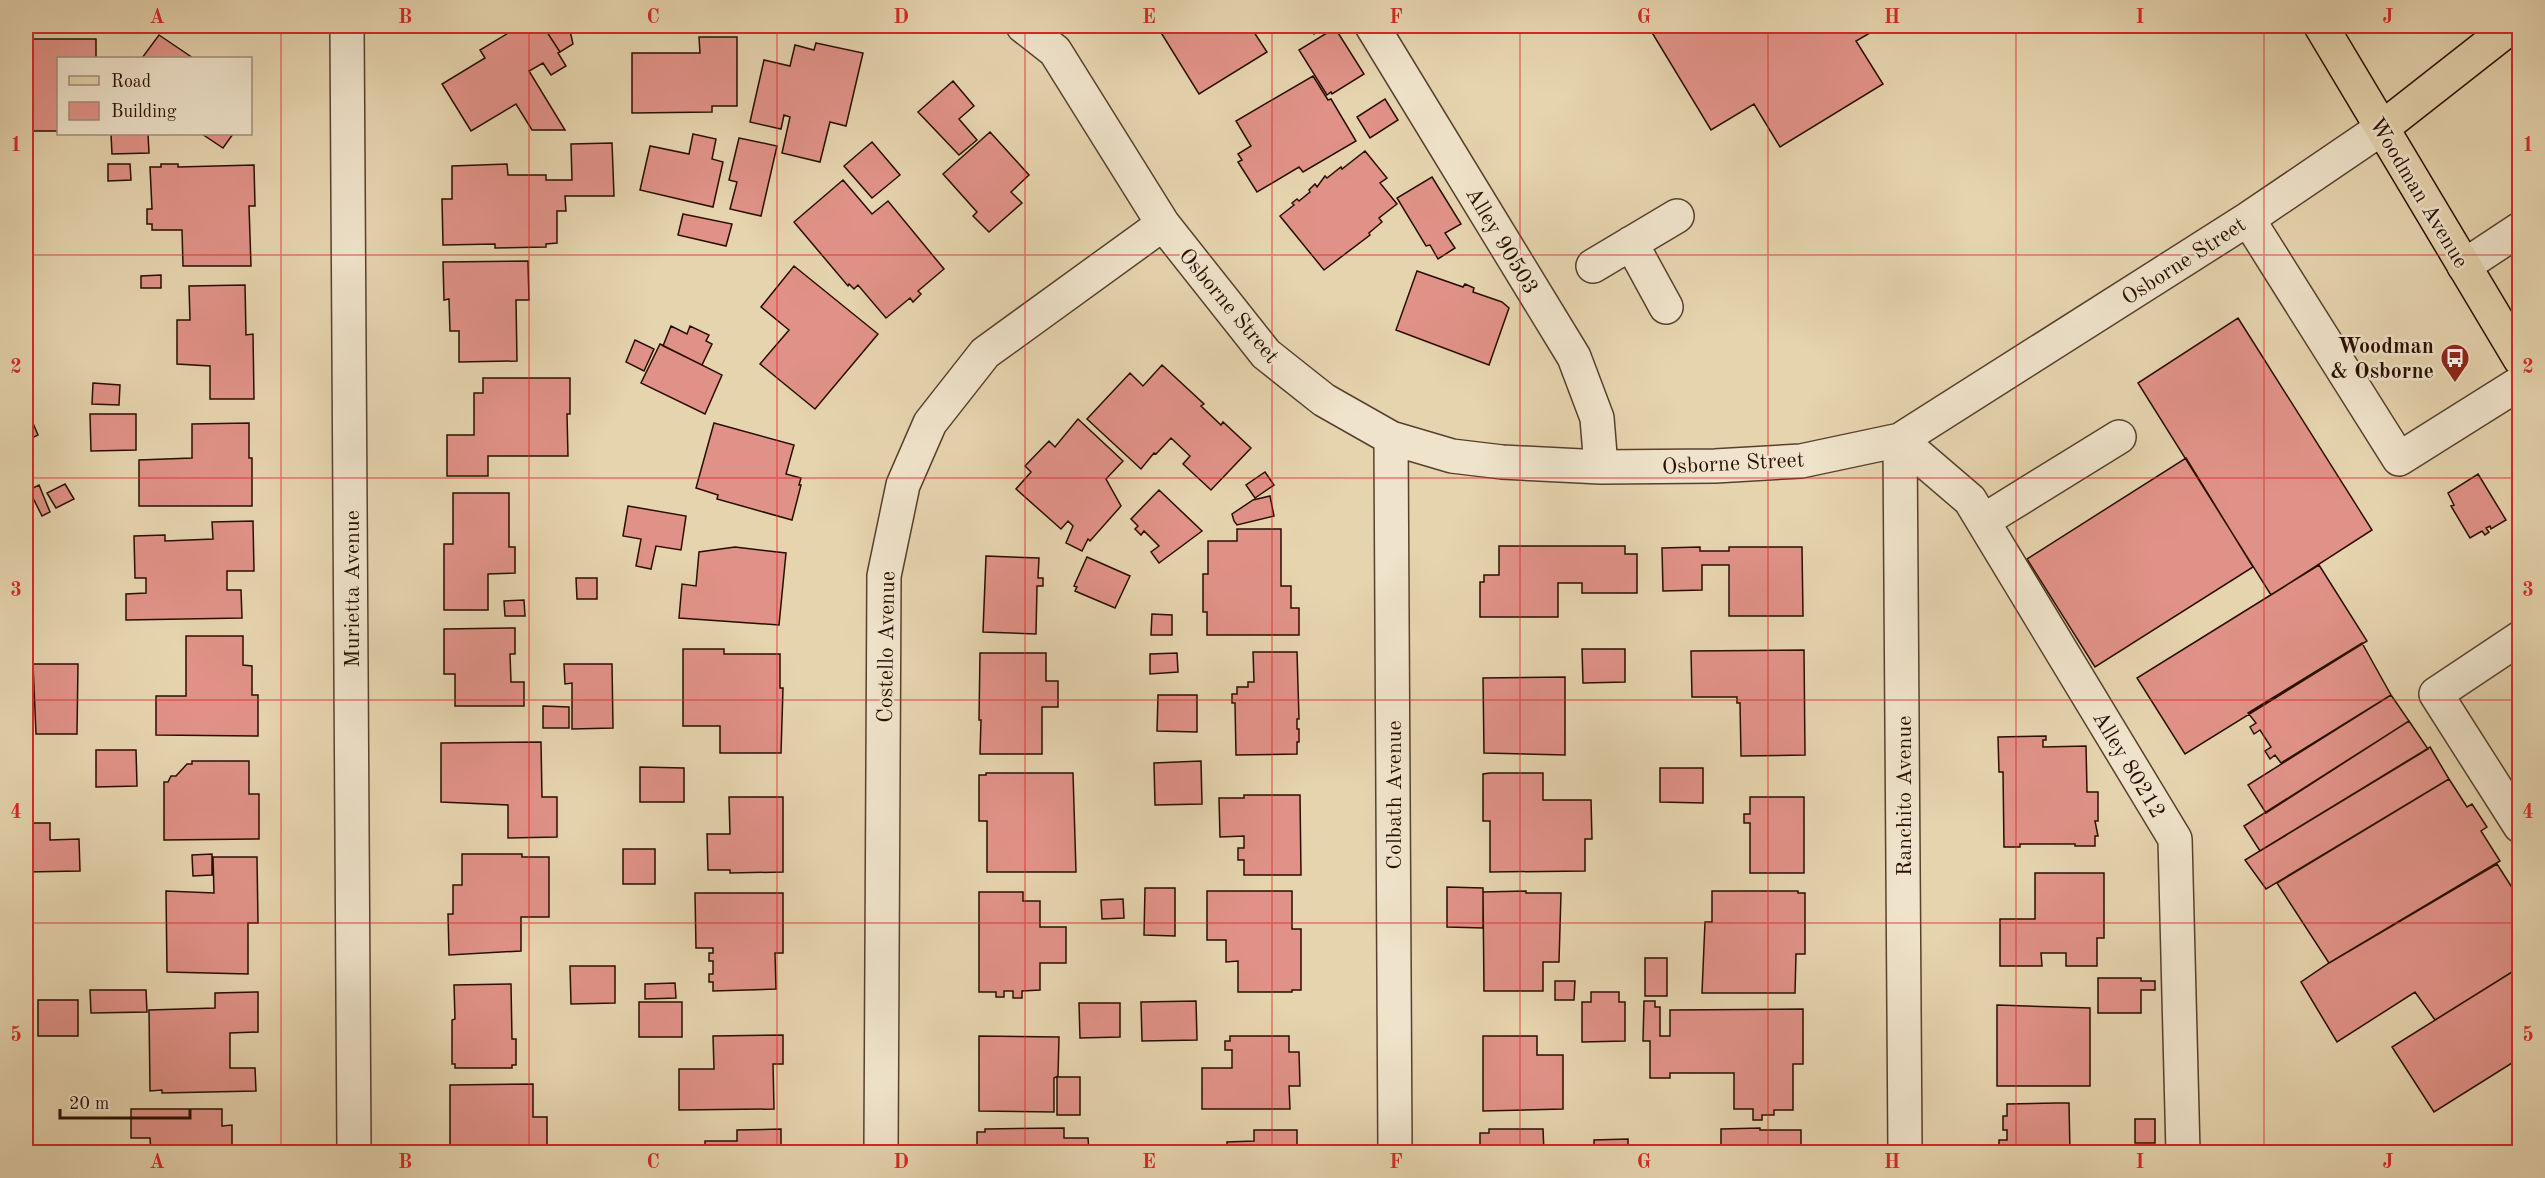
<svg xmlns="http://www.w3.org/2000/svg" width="2545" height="1178" font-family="'Old Standard TT',serif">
<rect width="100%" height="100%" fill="#e6d4af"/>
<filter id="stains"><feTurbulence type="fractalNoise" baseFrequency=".00333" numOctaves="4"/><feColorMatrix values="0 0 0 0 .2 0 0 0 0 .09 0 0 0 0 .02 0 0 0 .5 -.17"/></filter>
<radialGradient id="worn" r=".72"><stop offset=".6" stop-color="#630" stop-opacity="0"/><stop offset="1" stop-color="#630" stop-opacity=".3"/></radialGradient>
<!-- building -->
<path fill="#e19288" stroke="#290f00" stroke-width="1.5" d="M520 26H543L560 52 558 53 566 66 551 75 543 63 529 71 565 130H532L516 104 471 131 442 84 485 58 480 50Z
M543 26H569L573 44 560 52Z
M1170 26H1250L1267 52 1199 94 1160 31Z
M1309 26H1329L1314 34Z
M1648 26H1882L1856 41 1883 84 1780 147 1754 104 1711 130Z
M1335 28 1364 74 1332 94 1331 92 1327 95 1299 50Z
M159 35 193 58H142Z
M699 37H737V106H712V112L632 113V53H700Z
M30 39H96V58H58V131H31V104H26V49H30Z
M816 43 863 53 846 126 830 122 820 162 782 153 790 117 784 115 781 129 750 122 764 60 790 66 795 45 814 50Z
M1313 76 1328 100 1331 99 1356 141 1303 172 1299 167 1257 192 1238 162 1242 160 1238 154 1251 146 1236 121Z
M953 81 974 106 959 119 977 140 959 155 918 112Z
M1385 99 1398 120 1370 138 1357 117Z
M990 132 1029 175 1011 192 1022 203 989 232 973 216 977 212 943 174Z
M111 134H148L149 153 112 154Z
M202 134H233L223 148Z
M693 134 716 139 712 159 723 162 713 207 640 190 650 146 689 154Z
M739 138 777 146 761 216 730 209 737 182 729 180Z
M872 142 900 175 872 198 844 166Z
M612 143 614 196H565L566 211H557V243L546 244V247L495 248V244L443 245 442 199H452V166L507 164 508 175H546V180H572L571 144Z
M1365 151 1387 178 1380 183 1397 204 1379 218 1382 222 1369 233 1370 235 1324 270 1280 216 1294 205 1292 203 1297 199 1299 201 1310 192 1309 190 1315 184 1317 187 1325 176 1327 178 1341 167 1342 169Z
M108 164H130L131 180 108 181Z
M161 164H178V167L254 165 255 206H249L251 266H183L182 230H152V224H147V209H152L150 167H161Z
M1432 177 1461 224 1445 233 1455 248 1438 259 1430 245 1426 246 1397 198Z
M843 180 872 214 888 201 944 269 918 291 921 294 913 302 910 298 886 318 858 285 854 289 849 284 848 286 794 222Z
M683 214 732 224 726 246 678 235Z
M528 261 529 300H516L517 361 459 362V331H450L449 299 444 300 443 262Z
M794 266 878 334 815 409 760 364 789 330 761 307Z
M1417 271 1463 287 1465 284 1474 288 1473 292 1502 302 1509 308 1489 365 1396 330Z
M161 275V288H141V276Z
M245 285 246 335 253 334 254 399H210V366L177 364V320H190L189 286Z
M2238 318 2372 530 2271 595 2138 383Z
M671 326 687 334 690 326 709 335 706 341 712 344 702 365 663 346Z
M635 340 654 349 644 371 626 362Z
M660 344 722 375 705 414 641 383Z
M1162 365 1204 404 1201 406 1221 425 1223 422 1251 448 1211 490 1183 464 1190 456 1171 438 1156 454 1154 453 1141 469 1087 419 1130 373 1143 386Z
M483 378H570V414H567L568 456H488V476H447V435H474V393H483Z
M93 383 120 385 119 405 92 404Z
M26 407 38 435 26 441Z
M90 414H136V450L91 451Z
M1078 419 1123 461 1106 479 1121 506 1090 541 1088 539 1082 551 1066 543 1073 526 1068 521 1061 529 1016 489 1031 472 1025 466 1049 441 1055 447Z
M249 423V458H252V506H139V460L192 458V424Z
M714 423 794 445 786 474 801 478 799 485H801L792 520 717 499 718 495 696 488Z
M2186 458 2253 567 2095 667 2027 559Z
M1265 472 1274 485 1255 498 1246 485Z
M2478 474 2506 520 2491 529 2490 526 2486 528 2489 532 2485 535 2482 531 2470 538 2451 506 2454 505 2448 493Z
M65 484 74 499 56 508 47 493Z
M39 485 50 512 42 516 29 490Z
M1159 490 1202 531 1159 563 1151 552 1159 546 1144 531 1141 535 1135 529 1138 526 1131 519Z
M453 493H509V547H515V573L488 574V610H444V544H453Z
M1270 496 1274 516 1237 525 1234 521 1232 514 1253 500Z
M628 506 686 516 681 550 656 546 651 569 636 566 641 539 623 536Z
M253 521 254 571H227V590H241L242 618 126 620V594L146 593V578H135L134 536 165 535V541L213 539 212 522Z
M1237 529H1281V586H1291V608H1299V635H1207V612H1203V574H1208V541H1237Z
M1499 546H1625V554H1637V593H1582V583H1558V617H1480V582H1484V575H1499Z
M735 547 786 553 779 625 679 618 682 584 696 586 699 552Z
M1700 547V551H1729V547H1802L1803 616H1729V565H1702V590L1663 591 1662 548Z
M986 556 1039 558 1038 578H1043V586H1037L1036 634 983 632Z
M1087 557 1130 576 1115 608 1075 591 1077 587 1074 586Z
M2319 565 2367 641 2185 754 2137 678Z
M576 578H597V599H577Z
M26 590H33V614H26Z
M524 600 525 616H505L504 601Z
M1152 614 1172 615V635H1151Z
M515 628V654H510L511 682H524V706H455V674H444V629Z
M186 636H243V665L252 666V695H258V736L156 735V696H186Z
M2362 643 2391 695 2281 763 2275 755 2270 759 2265 751 2271 747 2260 730 2254 734 2250 727 2256 723 2248 713Z
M683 649H724V654H780V688H783L781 753H720V726H683Z
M1582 649H1625V682L1583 683Z
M1804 650 1805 755 1741 756 1740 703H1737V697H1692L1691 651Z
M1253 652H1297L1299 719H1297V729H1299V742H1297V754L1236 755 1235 703H1232V694H1237V687H1248V682H1254Z
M980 653H1046V681H1058V707H1042V754H980L981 720H979Z
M1177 653 1178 672 1150 674V654Z
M33 664H78L77 734H36Z
M564 664H612L613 728 572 729V683L565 684Z
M1565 677V755L1484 753 1483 678Z
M1158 695H1197V732L1157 731Z
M2391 695 2409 721 2266 813 2248 785Z
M543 706 569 707V728H543Z
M2409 721 2428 749 2260 851 2244 826Z
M2046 736V740H2043V747L2086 746 2087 792H2098V821H2095L2098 836H2095V846H2075V844H2020V847H2004L2003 772H1999L1998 737Z
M541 742 542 797H557V837L508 838V805L441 802V743Z
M2430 747 2449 779 2266 889 2245 860Z
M96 750H136L137 786 96 787Z
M192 761H249V794H259V839L164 840V782H168L171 776H176L187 764H192Z
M1201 761 1202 804 1155 805 1154 763Z
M640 767 684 768V802H640Z
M1660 768H1703V803L1660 802Z
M986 773H1073L1076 872H987V821H979V775H986Z
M1490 773H1543V800H1591L1592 839H1585V871L1490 872V821H1483V774Z
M2449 779 2467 807 2472 804 2487 827 2481 831 2500 861 2329 963 2277 883Z
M1244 795H1300L1301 875H1244V860H1238V848H1244V836L1220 837 1219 798H1244Z
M729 797H783V872L730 873V870H708L707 834H730Z
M1750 797H1804V873H1750V823H1744V814H1750Z
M26 823H50V840L79 839 80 871 26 872Z
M623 849H655V884H623Z
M212 854V875L193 876 192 855Z
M462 854H522V857H549V917H521V951L449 955 448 914H453V885H462Z
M213 857H257L258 923H248V974L167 972 166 891 214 893Z
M2497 864 2520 900V967L2435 1020 2415 992 2337 1042 2301 982 2329 963Z
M2035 873H2104V938H2097V966H2066V953H2041L2042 966H2000V919H2035Z
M1447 887 1483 888V928L1447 927Z
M1145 888H1175V936L1144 935Z
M1207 891H1292V929H1301V990H1292V992H1238V961L1226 962V940H1207Z
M1526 891V893H1561L1559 962H1543V991H1484L1483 892Z
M1712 891H1798V893H1805V954H1796L1795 993H1702L1705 922H1712Z
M979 892H1023V901H1040V927H1066V963H1040V990L1022 991V998H1013V991H1004V997H996V992H979Z
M695 893H783V953H775L776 989 713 991V982H709V974H713V961H709V953H713V948H696Z
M1123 899 1124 918 1102 919 1101 900Z
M26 944H30L31 988H26Z
M1645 958H1667V996H1645Z
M570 966H615V1003L571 1004Z
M2520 967V1058L2434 1112 2392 1047Z
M2098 978H2141V981H2155V990H2141V1013H2098Z
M1555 981H1575L1574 1000H1555Z
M675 983 676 998 645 999V984Z
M511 984 512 1039H516V1065H512V1068H455V1064H452V1020L455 1019 454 985Z
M90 990H146L147 1012 91 1013Z
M258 992V1032L230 1033V1068H255L256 1091 162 1093V1090L150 1091 149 1010 215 1008V993Z
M1591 992H1619V1002H1625V1041L1582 1042V1002H1591Z
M38 1000H78V1036H38Z
M1196 1001 1197 1040 1142 1041 1141 1002Z
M1644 1001H1655V1007H1660V1036H1670V1010L1803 1009V1064H1793V1110H1774V1115H1762V1120H1753V1109H1734V1073H1670V1078H1650V1041H1643Z
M639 1002H682V1037H639Z
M1079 1003H1120V1037L1080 1038Z
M1997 1005 2090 1008V1086H1997Z
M783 1035V1064H773L774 1109 679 1110V1069H714L713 1036Z
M979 1036 1059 1037 1058 1076 1054 1078V1112L979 1111Z
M1230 1036H1289V1052H1299L1300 1086H1289L1290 1109H1202V1068H1232V1050H1225V1041H1230Z
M1483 1036H1537V1055H1563V1109L1483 1111Z
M26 1075H30V1099H26Z
M1057 1077H1080V1115H1057Z
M533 1084V1117H547V1152H458V1149H450V1085Z
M2056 1103H2069L2070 1152H1999V1140H2007V1130H2003V1116H2007V1104Z
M131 1109H222V1126L232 1125V1152H151L150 1138H131Z
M2135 1119H2155V1143H2135Z
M1064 1128V1138H1088L1089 1152H977V1132H985V1129Z
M1760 1128V1130H1801V1152H1721V1129Z
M781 1129V1152H689V1146H705V1141H737V1130Z
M1489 1129H1543L1544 1152H1480V1133H1489Z
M1254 1130H1297V1152H1227V1142L1254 1141Z
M1628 1139V1152H1594V1140Z"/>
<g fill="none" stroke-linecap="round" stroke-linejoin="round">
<!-- minor casing -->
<g stroke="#58402c" stroke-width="36">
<path id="minor" d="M347 26 354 1152
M1023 26 1055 51 1163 224 1266 354 1324 400 1391 438 1452 456 1502 462 1601 467 1715 466 1801 461 1900 440 2248 219 2382 128
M1372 26 1574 357 1597 418 1601 467
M2248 219 2399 459 2520 383
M1631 243 1666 307
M1593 266 1677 216
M2464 266 2520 229
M1391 438 1395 1152
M1900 440 1970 500 2175 839 2183 1152
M1900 440 1905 1152
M1983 521 2119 437
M2520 638 2436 694 2520 826
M881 1152 884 576 903 485 930 423 985 353 1163 224"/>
</g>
<!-- major casing -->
<g stroke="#290f00" stroke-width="36">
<path id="major" d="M2321 26 2520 359
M2382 128 2512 26"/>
</g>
<!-- minor -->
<use href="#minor" stroke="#efe3cb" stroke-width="33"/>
<!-- major -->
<use href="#major" stroke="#e6d4af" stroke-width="33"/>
</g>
<!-- grid -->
<path fill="none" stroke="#d62828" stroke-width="1.5" stroke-opacity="0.55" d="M281 26V1152M529 26V1152M777 26V1152M1025 26V1152M1272 26V1152M1520 26V1152M1768 26V1152M2016 26V1152M2264 26V1152M26 255H2520M26 478H2520M26 700H2520M26 923H2520"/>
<!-- icons -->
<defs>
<g id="bus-pin" transform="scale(1.5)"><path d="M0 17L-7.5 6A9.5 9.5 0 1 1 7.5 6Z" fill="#8f2418" stroke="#efe3cb"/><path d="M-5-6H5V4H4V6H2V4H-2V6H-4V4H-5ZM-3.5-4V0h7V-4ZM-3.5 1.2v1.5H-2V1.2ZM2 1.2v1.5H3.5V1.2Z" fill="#fff"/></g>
</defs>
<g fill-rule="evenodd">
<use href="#bus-pin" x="2455" y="358"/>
</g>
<g text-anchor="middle" stroke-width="5" stroke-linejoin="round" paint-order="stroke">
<!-- street labels -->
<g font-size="22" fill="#290f00" stroke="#efe3cb">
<text transform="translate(2420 192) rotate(59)" y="8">Woodman Avenue</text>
<text transform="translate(1503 240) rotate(59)" y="8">Alley 90503</text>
<text transform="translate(2183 260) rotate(-33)" y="8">Osborne Street</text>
<text transform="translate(1230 305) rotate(50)" y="8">Osborne Street</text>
<text transform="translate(1733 462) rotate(-3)" y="8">Osborne Street</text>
<text transform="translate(351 589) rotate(-90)" y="8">Murietta Avenue</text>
<text transform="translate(885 647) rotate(-89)" y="8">Costello Avenue</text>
<text transform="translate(2130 764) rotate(59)" y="8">Alley 80212</text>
<text transform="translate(1393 795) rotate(-90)" y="8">Colbath Avenue</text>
<text transform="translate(1903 796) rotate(-90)" y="8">Ranchito Avenue</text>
</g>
<!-- poi labels -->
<g font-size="22" font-weight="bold" fill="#290f00" stroke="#efe3cb" text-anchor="end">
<text x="2434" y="353">Woodman<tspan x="2434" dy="25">&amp; Osborne</tspan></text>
</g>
</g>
<!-- margin -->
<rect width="2545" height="1178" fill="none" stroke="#e6d4af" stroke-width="66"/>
<!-- legend -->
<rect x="57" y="57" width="195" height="78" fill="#efe3cb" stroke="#a08e7a" stroke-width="1.5"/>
<rect x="69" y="76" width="30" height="9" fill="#e6d4af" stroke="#a08e7a" stroke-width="1.5"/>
<text x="111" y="87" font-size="18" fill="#290f00">Road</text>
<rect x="69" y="102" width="30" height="18" fill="#e19288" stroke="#a08e7a" stroke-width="1.5"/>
<text x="111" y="117" font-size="18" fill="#290f00">Building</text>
<!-- scale -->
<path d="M60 1109v9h130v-9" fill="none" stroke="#290f00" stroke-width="3"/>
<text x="69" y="1109" font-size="18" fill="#290f00" stroke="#efe3cb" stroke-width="4.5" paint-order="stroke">20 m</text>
<rect x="33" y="33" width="2479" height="1112" fill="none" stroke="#d62828" stroke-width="2"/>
<g font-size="20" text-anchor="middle" font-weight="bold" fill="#d62828">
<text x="157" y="23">A</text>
<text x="405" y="23">B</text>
<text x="653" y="23">C</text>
<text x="901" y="23">D</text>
<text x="1149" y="23">E</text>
<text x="1396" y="23">F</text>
<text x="1644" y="23">G</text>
<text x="1892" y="23">H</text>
<text x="2140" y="23">I</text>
<text x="2388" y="23">J</text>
<text x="16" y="151">1</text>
<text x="2528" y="151">1</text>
<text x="16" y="373">2</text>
<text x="2528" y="373">2</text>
<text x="16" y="596">3</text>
<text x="2528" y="596">3</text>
<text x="16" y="818">4</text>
<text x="2528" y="818">4</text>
<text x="16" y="1041">5</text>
<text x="2528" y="1041">5</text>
<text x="157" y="1168">A</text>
<text x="405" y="1168">B</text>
<text x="653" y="1168">C</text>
<text x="901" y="1168">D</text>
<text x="1149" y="1168">E</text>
<text x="1396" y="1168">F</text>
<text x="1644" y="1168">G</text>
<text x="1892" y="1168">H</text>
<text x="2140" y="1168">I</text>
<text x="2388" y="1168">J</text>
</g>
<rect width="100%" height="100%" filter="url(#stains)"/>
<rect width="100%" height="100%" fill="url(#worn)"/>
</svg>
